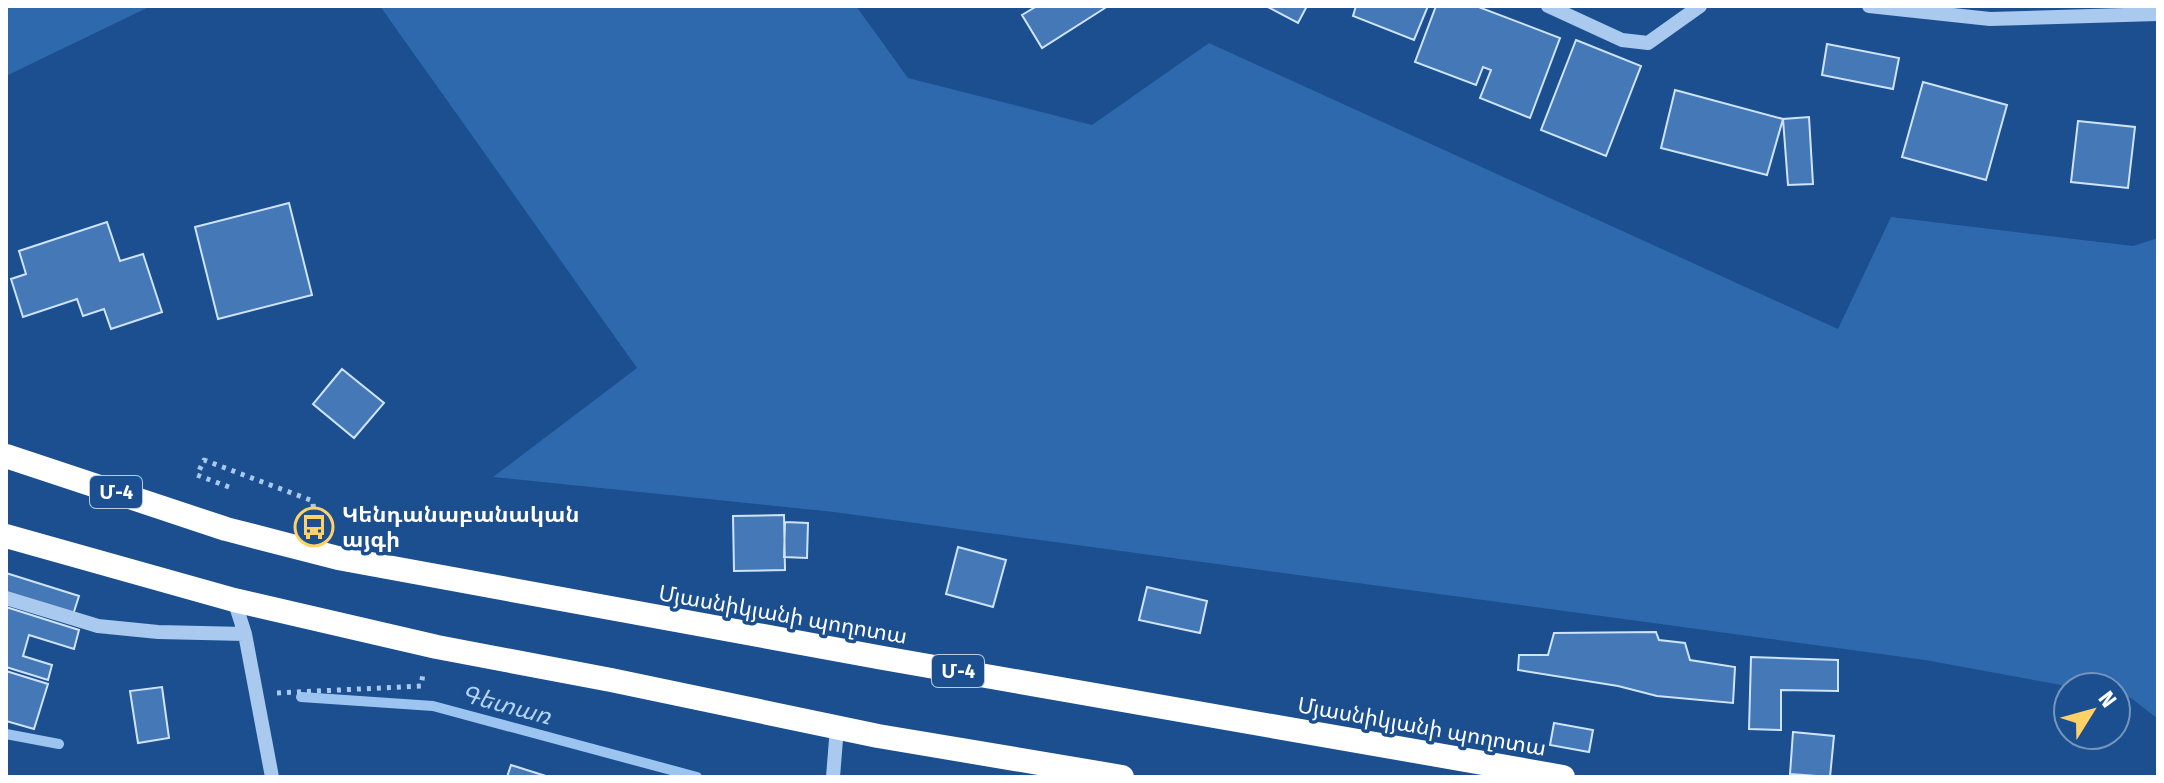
<svg xmlns="http://www.w3.org/2000/svg" width="2164" height="783" font-family="'Fira Sans Condensed','Noto Sans Armenian',sans-serif">
<rect width="100%" height="100%" fill="#1b4f8f"/>
<!-- green -->
<path fill="#2e69ad" d="M6 6H151L6 76Z
M380 6H856L908 78 1092 125 1209 43 1838 329 1891 217 2133 246 2158 238V719L2131 698 2116 695V687H2072L1925 660 834 512 493 477 637 368Z"/>
<g fill="none" stroke-linecap="round" stroke-linejoin="round">
<!-- stream -->
<path stroke="#9cc4f0" stroke-width="10" d="M301 697 433 706 697 777
M6 734 59 744"/>
</g>
<!-- building -->
<path fill="#4478b7" stroke="#cfe3fa" stroke-width="2" d="M1037 6H1104L1105 8 1042 48 1022 15Z
M1266 6H1307L1298 23Z
M1356 6H1428L1414 40 1353 16Z
M1436 6H1476L1560 38 1530 118 1480 98 1491 70 1483 67 1476 85 1415 62Z
M1576 40 1641 66 1606 156 1541 130Z
M1827 44 1899 58 1893 89 1822 75Z
M1923 82 2007 105 1986 180 1902 157Z
M1675 90 1783 119 1767 175 1661 148Z
M1809 117 1813 184 1788 185 1783 119Z
M2078 121 2135 127 2128 188 2071 182Z
M289 203 312 295 218 319 195 227Z
M107 222 120 261 143 254 162 312 111 329 104 309 83 316 77 299 23 317 11 279 26 274 19 251Z
M342 369 384 403 354 438 313 404Z
M784 515 785 570 734 571 733 516Z
M785 522 808 523 807 558 784 557Z
M958 547 1006 560 993 607 946 594Z
M6 573 79 596 72 618 6 597Z
M1147 587 1207 601 1200 633 1139 620Z
M6 607 79 630 74 649 29 635 23 656 52 665 48 680 6 667Z
M1656 632 1659 640 1685 643 1690 660 1735 667 1733 703 1657 696 1618 686 1518 670 1519 655H1548L1554 633Z
M1751 657 1838 660V691L1781 690V730L1749 729Z
M6 671 48 684 34 729 6 721Z
M162 687 169 738 138 743 130 691Z
M1554 723 1593 730 1589 752 1550 745Z
M1793 732 1834 736 1830 777 1790 774Z
M511 765 549 777H507Z"/>
<g fill="none" stroke-linecap="round" stroke-linejoin="round">
<!-- path -->
<path stroke="#a9c9ee" stroke-width="5" stroke-dasharray="4 6" stroke-linecap="butt" d="M229 487 197 475 204 460 313 501 314 526
M277 693 421 686 423 674"/>
<!-- minor -->
<path stroke="#a9c9ee" stroke-width="14" d="M1548 6 1622 40 1648 43 1700 6
M1869 6 1990 19 2158 14
M6 598 98 626 158 632 245 634
M234 600 245 634 272 777
M833 777 837 727"/>
<!-- highway -->
<path stroke="#fff" stroke-width="24" d="M6 456 226 529 338 558 883 658 1563 777
M6 536 234 600 437 647 611 680 878 736 1122 777"/>
</g>
<!-- icons -->
<defs>
<g id="bus-ring" transform="scale(2)"><circle r="9.5" fill="#1b4f8f" stroke="#ffd166" stroke-width="1.5"/><path d="M-5-6H5V4H4V6H2V4H-2V6H-4V4H-5ZM-3.5-4V0h7V-4ZM-3.5 1.2v1.5H-2V1.2ZM2 1.2v1.5H3.5V1.2Z" fill="#ffd166"/></g>
</defs>
<g fill-rule="evenodd">
<use href="#bus-ring" x="314" y="527"/>
</g>
<g text-anchor="middle" stroke-width="7" stroke-linejoin="round" paint-order="stroke">
<!-- shield labels -->
<g fill="#1b4f8f" stroke="#bbcadd" stroke-width="2">
<rect x="90" y="476" width="52" height="32" rx="6"/>
<rect x="932" y="655" width="52" height="32" rx="6"/>
</g>
<g font-size="20" font-weight="bold" fill="#fff">
<text x="116" y="499">Մ-4</text>
<text x="958" y="678">Մ-4</text>
</g>
<!-- poi labels -->
<g font-size="22" font-weight="bold" fill="#fff" stroke="#1b4f8f" text-anchor="start">
<text x="342" y="522">Կենդանաբանական<tspan x="342" dy="25">այգի</tspan></text>
</g>
<!-- street labels -->
<g font-size="22" fill="#fff" stroke="#1b4f8f">
<text transform="translate(783 614) rotate(10)" y="8">Մյասնիկյանի պողոտա</text>
<text transform="translate(1422 726) rotate(10)" y="8">Մյասնիկյանի պողոտա</text>
</g>
<!-- water labels -->
<g font-size="24" font-style="italic" fill="#b5d3f5" stroke="#1b4f8f">
<text transform="translate(506 705) rotate(15)" y="8">Գետառ</text>
</g>
</g>
<!-- border -->
<rect width="2164" height="783" fill="none" stroke="#ffffff" stroke-width="16"/>
<!-- north arrow -->
<g transform="translate(2092 711) rotate(53)"><circle r="38" fill="#1b4f8f" stroke="#7695bc" stroke-width="2"/>
<path d="M0-6L14 30L0 20L-14 30Z" fill="#ffd166"/>
<text y="-12" font-size="22" font-weight="bold" text-anchor="middle" fill="#ffffff">N</text>
</g>
</svg>
